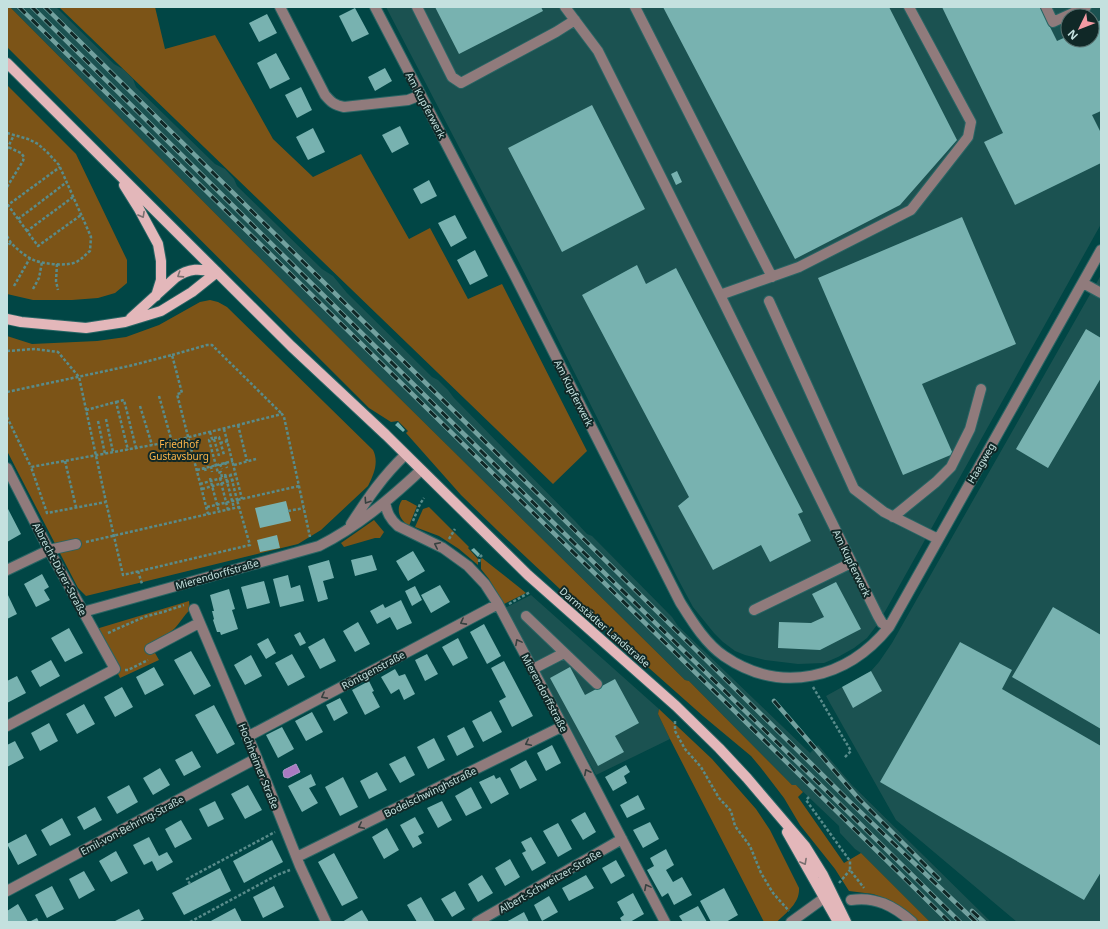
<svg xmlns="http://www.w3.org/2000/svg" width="1108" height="929" font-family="'Noto Sans',sans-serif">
<rect width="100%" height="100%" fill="#014645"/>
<!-- built -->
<path fill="#1b5251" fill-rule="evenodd" d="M10 7H56L114 64 123 69 133 79 136 87 215 164 225 169 234 179 237 186 322 269 333 276 347 293 432 377 438 380 448 390 454 398 575 521 587 534 592 536 672 617 678 626 810 753 818 745 852 785 991 922H930L861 853 855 849 840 833 839 826 796 785H792L689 681 685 680 367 366Z
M386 7H1101V224L887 608 877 625 867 638 854 648 838 657 824 663 798 664 765 660 745 655 735 651 723 642 714 633 693 607 679 581 524 272ZM1068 16H1092V40H1068Z
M1101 275V922H1017L896 820 826 696 871 671 879 662 892 643Z
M531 595 659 709 658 714 670 739 596 775 505 608Z"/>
<!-- green -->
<path fill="#7c5417" d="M7 7H10L367 366 685 680 689 681 792 785H796L803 792 798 797 844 863 861 853 930 922H918L901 907 887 899 873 894 849 891 835 869 800 825 784 798 761 768 751 756 703 716 561 590 497 530 461 495 406 433 408 431 398 421 391 422 369 408 7 47Z
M59 7H155L165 49 215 35 273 139 313 177 361 154 409 239 430 228 468 299 502 284 587 451 553 484Z
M7 85 76 154 127 260V283L115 293 98 298 72 300H33L7 294Z
M210 300 218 302 227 307 373 450C379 462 374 474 368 486L321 530 298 544 86 596 78 588 7 451V336L32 344 97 341 126 337 159 325 200 302Z
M402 500H406L417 506 409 526C400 520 395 510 402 500Z
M429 507 469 547 468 548 478 559V565L459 549 439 536 415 527 423 509Z
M374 520 384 532 380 538H375L344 547 341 543Z
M482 558 520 588 526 593 504 604 489 579 481 569V559Z
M189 601 190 610C184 615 180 623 174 629 167 635 158 640 150 644L159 660 120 678 96 629Z
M659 709 712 759 756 809 770 830 799 888C800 903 787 912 777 922H764L670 739 658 714Z"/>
<!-- water -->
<path fill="#a97ac2" stroke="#b199cb" d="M296 764 300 772 288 778 284 777 283 772 284 770Z"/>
<!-- building -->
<path fill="#78b2b0" d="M435 7H541L543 11 459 54Z
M663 7H889L957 140 900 205 795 259Z
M942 7H1040L1057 41 1068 36V40H1092V24L1101 20V111L1092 115 1101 133V163L1015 205 984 142 1003 133Z
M355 8 369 34 352 42 339 16Z
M267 14 277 33 259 42 249 23Z
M276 53 290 79 270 89 257 63Z
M385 68 392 81 375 91 368 77Z
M301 87 312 110 297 118 285 95Z
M592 105 645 209 562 252 508 148Z
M400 126 409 144 392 153 382 135Z
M313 128 325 152 308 160 296 137Z
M677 171 682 182 676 185 671 174Z
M429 180 437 196 421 204 413 189Z
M455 215 467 238 451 247 438 223Z
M962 217 1016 344 922 384 953 454 903 475 818 278Z
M475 250 488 276 470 285 457 260Z
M637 265 646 284 676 268 803 512 798 514 811 541 770 562 761 545 713 570 678 506 689 497 582 295Z
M1086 329 1101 338V378L1048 468 1016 449Z
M398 422 405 430 403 432 395 425Z
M286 501 291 521 260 528 255 508Z
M7 507 21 534 7 542Z
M277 535 280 548 260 552 257 540Z
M474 548 480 554 478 557 471 550Z
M413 551 425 571 408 581 396 561Z
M372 555 377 570 355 576 351 560Z
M329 560 334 578 323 581 328 599 318 602 308 566Z
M42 574 49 587 44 590 50 600 36 607 24 584Z
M288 575 291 588 300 585 304 601 280 607 273 579Z
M264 581 270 603 247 609 241 587Z
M836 582 861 629 820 650 778 648 779 622 811 623 824 617 812 594Z
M440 585 450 602 431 613 421 595Z
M415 586 422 600 412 606 405 591Z
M229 589 235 609 232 610 238 629 221 635 220 632H217L213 620 214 619 212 611H214L210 595Z
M7 593 17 614 7 619Z
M401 600 412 623 397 630 390 617 377 624 370 611 383 604 385 608Z
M1053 607 1101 635V729L1012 677Z
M358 622 370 644 355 652 343 631Z
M484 624 501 656 487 664 470 632Z
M69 628 83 653 65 662 51 638Z
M300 632 306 643 300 646 294 635Z
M268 638 276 653 266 659 257 644Z
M324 638 336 661 320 669 308 647Z
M458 638 468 658 453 666 442 647Z
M960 642 1012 670 1002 689 1101 746V872L1084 900 880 782Z
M191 651 211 686 194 695 174 660Z
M292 654 305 677 288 686 275 663Z
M427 654 438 674 425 681 415 660Z
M251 655 262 676 245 685 234 665Z
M51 660 60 676 40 687 31 671Z
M504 661 533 716 512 727 499 701 506 697 491 668Z
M154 667 164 685 145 695 136 677Z
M570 667 585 695 615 679 639 723 615 736 624 752 598 766 550 678Z
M395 669 399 676 405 674 415 694 404 700 399 689 391 694 381 677Z
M871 671 882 691 853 708 842 687Z
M17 676 26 693 7 703V681Z
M369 681 374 691 372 692 380 707 365 715 352 690Z
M122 687 133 707 115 717 104 697Z
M340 698 348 713 334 721 326 705Z
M84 704 95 724 77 734 66 714Z
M214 705 235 744 217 754 195 715Z
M491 711 502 732 483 742 472 721Z
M312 712 323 732 306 741 295 721Z
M49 723 58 741 40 751 31 733Z
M282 727 294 749 278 758 266 735Z
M464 727 474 747 457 756 447 736Z
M434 738 445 760 428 769 417 747Z
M15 741 24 758 7 767V745Z
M552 745 561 763 546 771 537 753Z
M192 751 201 767 184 776 175 760Z
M405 756 415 775 400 783 389 764Z
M526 760 537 780 520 789 510 769Z
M626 765 630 772 624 776 627 783 613 791 605 777Z
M160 768 170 785 153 795 143 778Z
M377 772 387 790 369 799 360 781Z
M311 774 316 785 309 788 318 803 302 812 288 786Z
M494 775 496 779 500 777 509 794 491 804 479 782Z
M343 777 358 807 340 816 325 787Z
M129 785 138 802 117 814 107 797Z
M248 785 262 810 245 819 231 794Z
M471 787 482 808 466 816 455 796Z
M638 795 645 809 627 818 620 805Z
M215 801 224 819 208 827 199 809Z
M442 801 452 820 438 828 427 808Z
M95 807 102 820 84 830 77 817Z
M585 812 596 832 583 840 571 820Z
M415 817 424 833 418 836 422 843 413 848 400 825Z
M62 818 71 835 50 846 41 830Z
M181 820 192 839 175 848 165 829Z
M650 822 659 839 643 848 633 830Z
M558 823 572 849 558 857 543 831Z
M387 828 399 850 384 859 372 837Z
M26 834 37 855 18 865 7 844Z
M149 837 159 856 167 852 173 862 157 871 152 861 144 865 133 845Z
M531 837 546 863 532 871 522 853 526 851 521 842Z
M272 840 283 862 244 883 233 861Z
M666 849 674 865 666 870 673 882 682 877 692 895 674 905 668 893 662 897 647 870 654 866 650 858Z
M116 851 128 873 111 882 99 861Z
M334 853 358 898 342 906 318 862Z
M510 859 520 877 505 886 495 868Z
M616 860 625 876 611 884 602 868Z
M220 868 231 891 184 915 172 893Z
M84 871 95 890 79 899 69 879Z
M482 875 493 893 478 902 468 884Z
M586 875 594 888 569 901 562 888Z
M52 886 64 909 47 918 35 895Z
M274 886 284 907 263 918 253 897Z
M724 888 738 915 726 922H711L700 901Z
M455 891 465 909 452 917 441 899Z
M633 893 644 914 630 922H622L620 918 624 915 617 902Z
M549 896 558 912 542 921 534 905Z
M421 897 435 922H417L407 905Z
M18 904 28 922H8L7 911Z
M698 906 707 922H683L679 916Z
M235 908 242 922H209Z
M139 909 144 919 138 922H113Z
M362 910 369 922H342Z
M524 912 529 922H506Z
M37 918 39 922H29Z"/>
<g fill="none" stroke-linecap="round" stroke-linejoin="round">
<!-- minor casing -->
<g stroke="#286564" stroke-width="12">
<path id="minor" d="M280 7 325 95C331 102 334 105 344 107L408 100 421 95
M375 7 514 274 680 602C692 621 705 643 724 656 781 695 847 679 889 627L1101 250
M417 7 452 77 461 83 556 32 575 20
M565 7 598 51 720 295 878 616 882 623 889 627
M635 7 772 277
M1046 7 1053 22 1086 7
M1083 283 1101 293
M720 295 799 267 911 210 968 137 971 122 909 7
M769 301 854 489 884 512 938 539
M7 468 49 550 115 669 7 726
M385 502C387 513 390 519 398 526L443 548 468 566 485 584 498 604 563 726 665 922
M893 517 936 482 951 467 970 429 981 389
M351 524C368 498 383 476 405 455
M7 570 49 550 76 544
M194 609 257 758 300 866 326 922
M754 610 851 563
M83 612 319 546C357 527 390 499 421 470
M526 616 597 684
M150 649 199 623
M533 669 564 653
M247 737 498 604
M297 857 563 726
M7 891 257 758
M851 900C875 896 894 906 912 922
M477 922 622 839
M791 922 831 893"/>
</g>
<!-- major casing -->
<g stroke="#286564" stroke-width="12">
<path id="major" d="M7 63 291 346 386 435 528 575 676 706 719 748 747 778 805 846 823 875 846 922
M124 185 139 209 158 244 161 261V280L156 296
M131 318 175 278C190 267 200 269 217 272
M7 319 21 322 86 328 125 322 161 311 192 292 217 272
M787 832 838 922"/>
</g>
<!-- path -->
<path stroke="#598c8b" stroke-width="2.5" stroke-dasharray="3 2" stroke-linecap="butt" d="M7 133 28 139 38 144 48 153 59 165 88 230 91 237 90 251C86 254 83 258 78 261 69 267 46 264 36 261 26 257 18 250 11 243L7 245
M7 149 14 135
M7 187 23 161 24 157 21 153 8 147
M73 197 27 231 38 246 81 215
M18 219 8 205 60 167
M27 231 18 219 67 182
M7 236 11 243
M57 264 56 281 58 290
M14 286 30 258
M33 289 39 278 42 262
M7 351 35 349 58 352 79 377 106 502
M172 355 207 345H212L282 414
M7 392 129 366 172 355 182 393 177 394 208 514
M159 396 172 442
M116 402 124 400 136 448
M140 406 152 445
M86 410 116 402 128 450
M7 417 31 467
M106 419 113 452
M98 421 105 454
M238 425 247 461
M224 429 242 499
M210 432 212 439 209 440 218 473 221 472 222 478
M214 438 219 437 224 455
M214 439 219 456
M220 443 228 441
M65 461 76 507
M225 462 227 468
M220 464 222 469
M234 465 256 459
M211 466 212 472
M205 468 206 473
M197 470 233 461
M225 474 234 508
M210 478 219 512
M220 478 228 510
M200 484 236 474
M299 486 237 500 250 545 123 575 106 502 47 513 31 467 169 442 282 414 284 417 310 537
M202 489 237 479
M207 507 237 500 230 472
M288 511 304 508
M413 521 420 504 424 498
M449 539 455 529
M86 542 239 507
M479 562 480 557 482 555
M138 571 142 584
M509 604 530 592
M108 633 144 617 163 612 184 605
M125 670H128L148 660
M813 687 851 751 844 758
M675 721V731L685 749 701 767 719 798 731 811 735 826 750 846 761 873 773 893 789 911
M809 797 806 800 850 861V870L864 888
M839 883 850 870
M190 884 187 879 275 832
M190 922 277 875 290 870"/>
<!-- minor -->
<use href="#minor" stroke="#907b7c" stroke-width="10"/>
<!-- major -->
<use href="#major" stroke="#e3b7ba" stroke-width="10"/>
<!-- rail casing -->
<g stroke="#73a19f" stroke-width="4.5">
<path id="rail" d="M19 7 949 922
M32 7 575 544 960 922
M45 7 849 801 976 922
M774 701 859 799 939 879
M972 911 984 922"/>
</g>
<!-- rail -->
<use href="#rail" stroke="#102827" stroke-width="3" stroke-dasharray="9" stroke-linecap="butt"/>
</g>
<!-- one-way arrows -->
<defs><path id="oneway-chevron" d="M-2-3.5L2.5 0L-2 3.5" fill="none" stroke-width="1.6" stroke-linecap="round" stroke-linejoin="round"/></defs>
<g stroke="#7a7070">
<use href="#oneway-chevron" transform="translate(142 215) rotate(61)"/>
<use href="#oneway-chevron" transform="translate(180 275) rotate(147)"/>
<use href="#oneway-chevron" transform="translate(804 862) rotate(61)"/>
</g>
<g stroke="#364140">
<use href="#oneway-chevron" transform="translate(367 501) rotate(124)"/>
<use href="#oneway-chevron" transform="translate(437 545) rotate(-154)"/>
<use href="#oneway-chevron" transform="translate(463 622) rotate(152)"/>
<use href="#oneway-chevron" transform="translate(518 642) rotate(-118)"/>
<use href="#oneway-chevron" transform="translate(324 696) rotate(152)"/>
<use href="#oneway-chevron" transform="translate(528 743) rotate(154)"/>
<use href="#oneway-chevron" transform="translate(587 772) rotate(-117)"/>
<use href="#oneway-chevron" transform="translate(361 826) rotate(154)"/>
<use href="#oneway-chevron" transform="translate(647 887) rotate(-118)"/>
</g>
<g text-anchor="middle" stroke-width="4" stroke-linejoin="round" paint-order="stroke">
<!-- street labels -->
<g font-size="10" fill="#c4e1df" stroke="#102827">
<text transform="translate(426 105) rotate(62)" y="4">Am Kupferwerk</text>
<text transform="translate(574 393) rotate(63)" y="4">Am Kupferwerk</text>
<text transform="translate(981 463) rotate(-60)" y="4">Haagweg</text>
<text transform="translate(852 563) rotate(64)" y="4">Am Kupferwerk</text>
<text transform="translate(60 569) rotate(62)" y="4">Albrecht-Dürer-Straße</text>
<text transform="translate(217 574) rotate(-16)" y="4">Mierendorffstraße</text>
<text transform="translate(605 627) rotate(41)" y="4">Darmstädter Landstraße</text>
<text transform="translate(373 670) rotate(-28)" y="4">Röntgenstraße</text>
<text transform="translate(545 693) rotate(62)" y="4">Mierendorffstraße</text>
<text transform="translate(259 766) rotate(68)" y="4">Hochheimer Straße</text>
<text transform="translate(430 792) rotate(-26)" y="4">Bodelschwinghstraße</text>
<text transform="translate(132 825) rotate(-28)" y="4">Emil-von-Behring-Straße</text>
<text transform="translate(550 881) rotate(-30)" y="4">Albert-Schweitzer-Straße</text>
</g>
<!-- park labels -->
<g font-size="10" fill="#fdb54a" stroke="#102827">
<text x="179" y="448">Friedhof<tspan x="179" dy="12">Gustavsburg</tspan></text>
</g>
</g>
<!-- border -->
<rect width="1108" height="929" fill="none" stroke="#c4e1df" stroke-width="16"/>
<!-- north arrow -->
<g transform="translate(1080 28) rotate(227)"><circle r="19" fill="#102827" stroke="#587271"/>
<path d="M0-3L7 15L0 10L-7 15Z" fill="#f49aa3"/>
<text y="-6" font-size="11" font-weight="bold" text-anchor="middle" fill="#c4e1df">N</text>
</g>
</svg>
